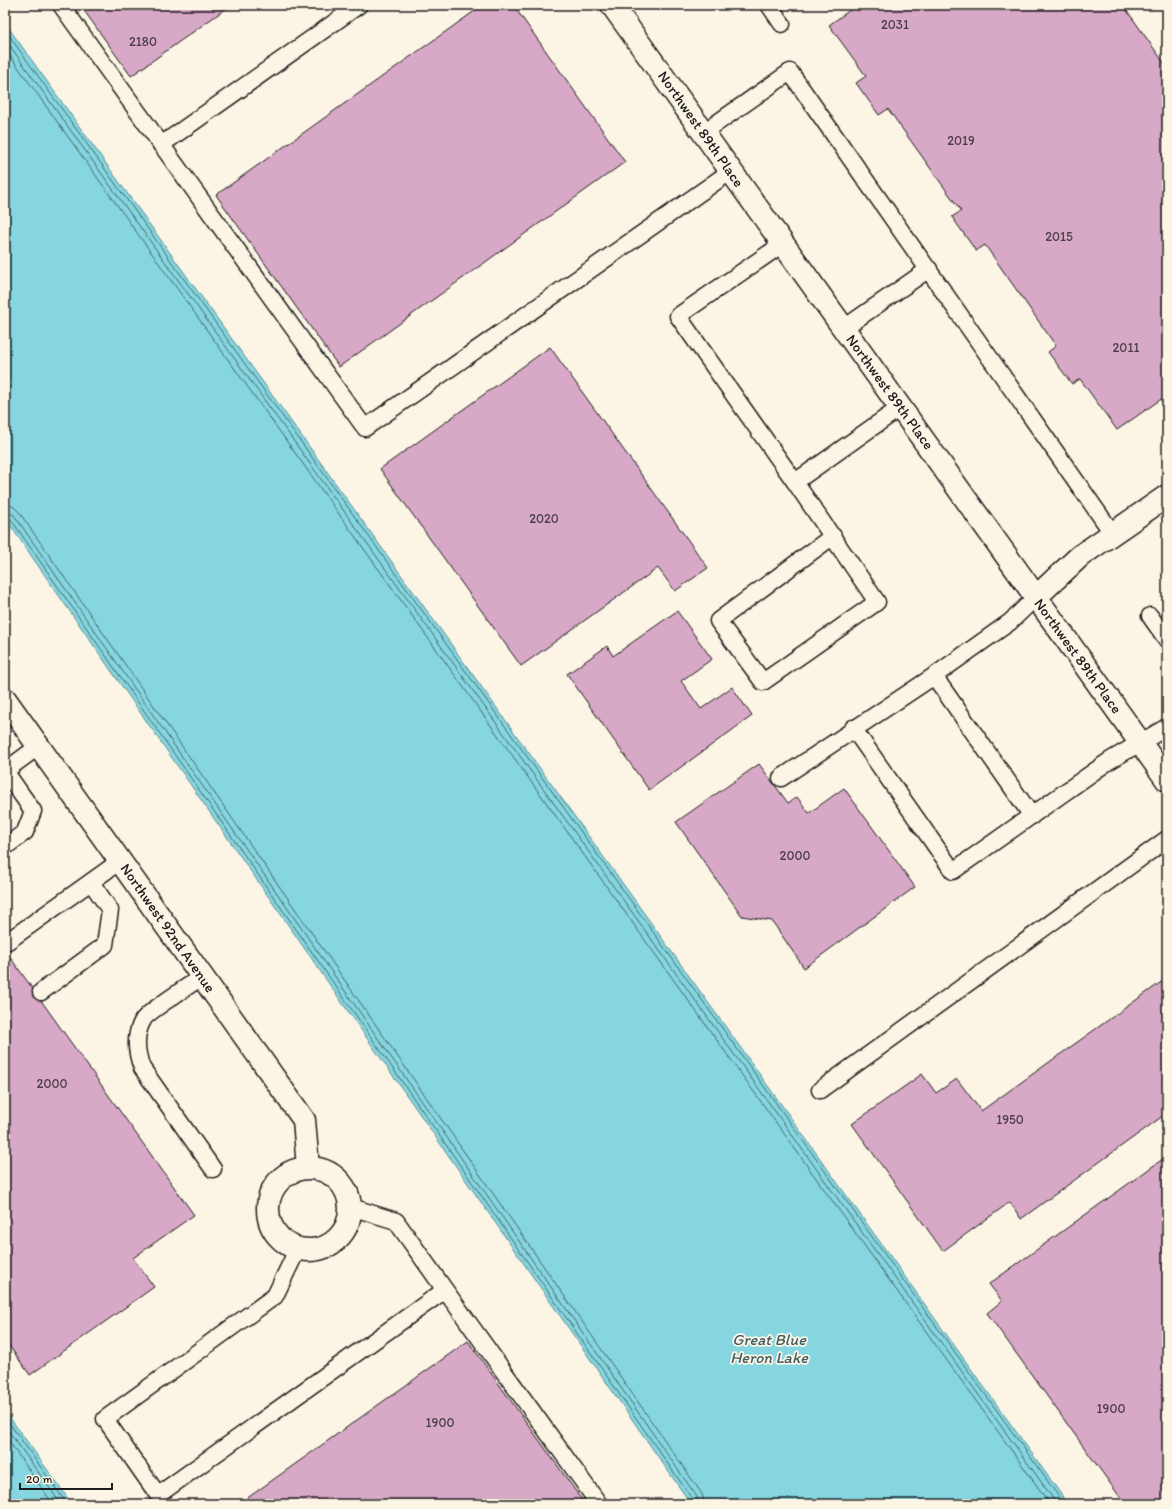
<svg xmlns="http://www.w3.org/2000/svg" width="1172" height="1509" font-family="Itim,sans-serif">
<rect width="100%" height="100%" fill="#fcf5e5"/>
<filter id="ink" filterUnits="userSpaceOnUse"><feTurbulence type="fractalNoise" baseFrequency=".025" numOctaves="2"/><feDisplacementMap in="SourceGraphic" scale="8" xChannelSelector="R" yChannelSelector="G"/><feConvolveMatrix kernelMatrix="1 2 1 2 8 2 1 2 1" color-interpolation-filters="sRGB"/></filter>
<g filter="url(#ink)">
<!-- water -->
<path fill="#85d6e0" stroke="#5b8c92" d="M5 23 1068 1504H691L5 518Z
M5 1411 72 1504H5Z"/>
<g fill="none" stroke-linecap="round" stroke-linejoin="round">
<!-- shore -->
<path stroke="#46666a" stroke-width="1" d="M5 30 1064 1504
M5 39 1057 1504
M5 49 1050 1504
M5 505 13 506 19 512 702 1494 705 1504
M5 511 14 515 697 1497 699 1504
M5 516 10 518 693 1500 694 1504
M5 1417 67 1504
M5 1426 61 1504
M5 1436 53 1504"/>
</g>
<!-- building -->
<path fill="#d8a8c7" stroke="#1c1c1c" d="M80 5H231L131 76Z
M483 5H513L625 162 339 367 216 195Z
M857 5H1123L1167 67V395L1117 430 1080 379 1072 384 1048 352 1056 346 985 245 976 251 952 217 961 211 888 109 879 115 856 83 866 76 829 25Z
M550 347 708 568 675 591 658 568 521 666 380 469Z
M677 611 712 659 681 681 701 709 732 687 752 716 649 790 567 674 607 646 613 656Z
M759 764 788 803 797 797 809 813 844 788 915 887 804 968 772 921 742 916 676 822Z
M5 950 194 1215 133 1258 154 1287 30 1375 5 1340Z
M1167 978V1113L1021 1219 1010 1202 943 1251 852 1124 922 1074 936 1093 957 1079 981 1111Z
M1167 1156V1504H1125L987 1313 1002 1301 989 1284Z
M468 1341 585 1504H239Z"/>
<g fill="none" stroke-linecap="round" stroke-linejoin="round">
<!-- lane casing -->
<g stroke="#1c1c1c" stroke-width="19">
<path id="lane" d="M61 5 365 428 731 171
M769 5 782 24
M704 132 790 72 1113 534
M161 145 359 5
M784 243 678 316 795 482
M844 328 929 269
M833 536 718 621 763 682 877 602 795 482 901 407
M1150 616 1167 640
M934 676 1032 816
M853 728 953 871 1109 761 1167 727
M5 771 33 811 25 832 5 847
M5 771 39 746
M781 778 934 676 1010 622 1036 597
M8 941 120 861
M203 976C193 983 146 1013 143 1020 134 1035 136 1052 142 1068L213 1169
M41 992 105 945 110 910 91 882
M820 1090 1167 839
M351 1207 396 1221 445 1290
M298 1248 275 1296 105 1419 158 1495 445 1290 599 1504"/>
</g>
<!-- street casing -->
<g stroke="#1c1c1c" stroke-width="25">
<path id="street" d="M612 5 1167 780
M1036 597 1080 556 1167 496
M5 699 304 1120 308 1167
M268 1209a41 41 0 1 1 82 0a41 41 0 1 1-82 0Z"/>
</g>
<!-- lane -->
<use href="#lane" stroke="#fcf5e5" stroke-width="16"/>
<!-- street -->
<use href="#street" stroke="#fcf5e5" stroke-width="22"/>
</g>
</g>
<g text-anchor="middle" stroke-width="3.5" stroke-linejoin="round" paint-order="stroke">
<!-- number labels -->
<g font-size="13" fill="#4b3f47">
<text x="895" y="29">2031</text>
<text x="143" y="46">2180</text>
<text x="961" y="145">2019</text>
<text x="1059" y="241">2015</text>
<text x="1126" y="352">2011</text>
<text x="544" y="523">2020</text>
<text x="795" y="860">2000</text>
<text x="52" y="1088">2000</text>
<text x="1010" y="1124">1950</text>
<text x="1111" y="1413">1900</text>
<text x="440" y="1427">1900</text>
</g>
<!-- street labels -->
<g font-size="15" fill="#1c1c1c" stroke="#fcf5e5">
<text transform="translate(701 129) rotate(55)" y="5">Northwest 89th Place</text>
<text transform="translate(890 392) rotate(54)" y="5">Northwest 89th Place</text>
<text transform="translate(1078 656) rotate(54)" y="5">Northwest 89th Place</text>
<text transform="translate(168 928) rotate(55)" y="5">Northwest 92nd Avenue</text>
</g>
<!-- water labels -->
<g font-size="16" font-style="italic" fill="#415d61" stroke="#fcf5e5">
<text x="769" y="1345">Great Blue<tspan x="769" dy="18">Heron Lake</tspan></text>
</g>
</g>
<!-- margin -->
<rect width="1172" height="1509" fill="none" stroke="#fcf5e5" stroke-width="20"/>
<rect x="10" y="10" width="1152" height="1489" fill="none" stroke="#1c1c1c" stroke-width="1.5" filter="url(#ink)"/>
<!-- scale -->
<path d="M20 1483v6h92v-6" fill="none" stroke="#1c1c1c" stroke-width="2"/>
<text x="26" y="1483" font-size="12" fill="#1c1c1c" stroke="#fcf5e5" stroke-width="3" paint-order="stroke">20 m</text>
</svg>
